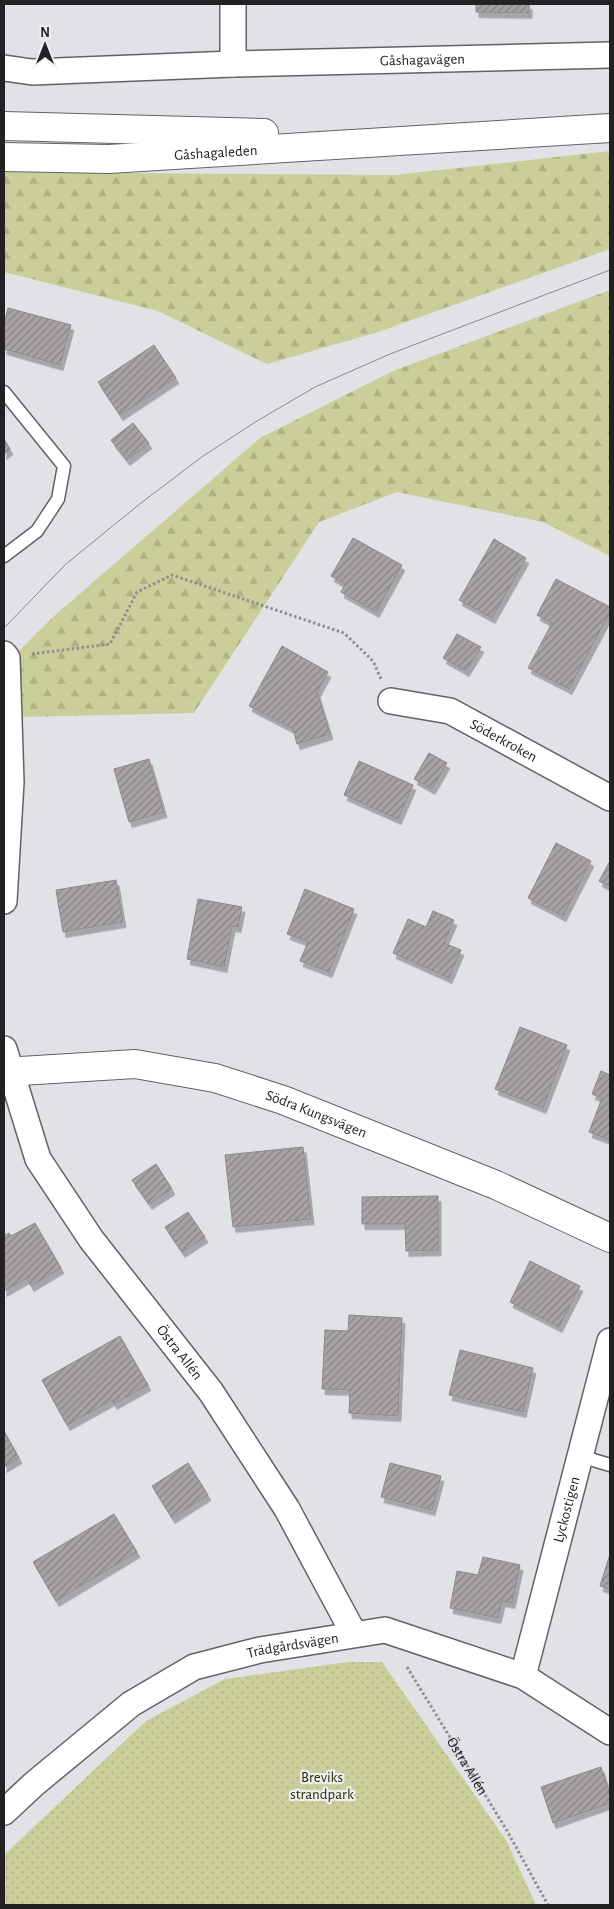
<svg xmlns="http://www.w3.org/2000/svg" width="614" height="1909" font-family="'Alegreya Sans',sans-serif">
<defs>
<pattern id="forest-firs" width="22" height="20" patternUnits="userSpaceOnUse" patternTransform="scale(1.25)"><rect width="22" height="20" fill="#cace99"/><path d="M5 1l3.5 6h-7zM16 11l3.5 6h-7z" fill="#adb184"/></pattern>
<pattern id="park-dots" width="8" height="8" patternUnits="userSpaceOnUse" patternTransform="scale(1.25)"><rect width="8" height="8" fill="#cace99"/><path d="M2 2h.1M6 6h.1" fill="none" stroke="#adb184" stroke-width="1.8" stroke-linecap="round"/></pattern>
<pattern id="building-hatch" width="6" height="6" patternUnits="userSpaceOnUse" patternTransform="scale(1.25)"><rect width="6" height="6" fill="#a8a3a5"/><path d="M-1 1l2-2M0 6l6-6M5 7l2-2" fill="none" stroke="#888486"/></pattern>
<filter id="shadow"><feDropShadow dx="3" dy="5.5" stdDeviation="0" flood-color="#0004"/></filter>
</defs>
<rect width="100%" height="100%" fill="#e0e2e6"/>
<!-- forest -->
<path fill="url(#forest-firs)" d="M610 151V249L378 332 267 364 158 311 4 272V172L395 175Z
M610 290V556L543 522 397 492 319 522 194 713 19 717 18 652 53 617 260 438 393 371Z"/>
<!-- park -->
<path fill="url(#park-dots)" d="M348 1662H382L506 1840 536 1905H4V1855L146 1721 225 1679Z"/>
<!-- building -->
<path fill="url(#building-hatch)" stroke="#8d888a" filter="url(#shadow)" d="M476 4H529V13L476 12Z
M8 308 71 325 60 365 4 349V324Z
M154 345 176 378 120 415 98 382Z
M133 423 149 443 127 460 111 440Z
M4 439 10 449 4 454Z
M353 538 402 565 376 612 341 592 345 584 331 576Z
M494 539 526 558 492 618 459 600Z
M556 579 610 607V612L569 689 528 668 552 623 537 615Z
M457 634 481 647 466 671 443 658Z
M282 646 328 672 317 692 330 734 297 744 293 729 249 706Z
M429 753 447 763 432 789 414 779Z
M149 759 164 812 129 822 114 769Z
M359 761 413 785 398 819 344 795Z
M556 843 591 861 563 916 528 898Z
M610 861V887L599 881Z
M116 880 123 922 63 932 56 890Z
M305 889 354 909 329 972 300 961 308 942 287 934Z
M198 899 242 907 238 927 232 926 224 967 187 959Z
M433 911 454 920 444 943 461 950 449 978 393 953 408 919 426 927Z
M520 1027 567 1045 543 1108 495 1089Z
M601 1071 610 1075V1140L589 1132 602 1098 592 1094Z
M303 1147 311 1219 233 1227 225 1155Z
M156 1164 172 1189 149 1204 132 1180Z
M438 1196V1250L406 1251 405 1224H362V1197Z
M188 1212 205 1237 182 1252 165 1227Z
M35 1223 61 1268 31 1286 27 1278 4 1291V1236L9 1233 11 1236Z
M530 1261 580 1286 559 1327 510 1302Z
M349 1315 402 1318 398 1416 349 1413 350 1390 322 1389 325 1330 348 1331Z
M120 1336 148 1385 114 1404 112 1400 67 1425 42 1380Z
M460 1350 533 1368 523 1412 449 1395Z
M4 1431 19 1458 4 1467Z
M188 1463 208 1495 172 1518 152 1486Z
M390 1463 441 1476 432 1510 381 1497Z
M114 1514 137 1552 56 1601 33 1562Z
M610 1554V1589L600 1586Z
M483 1557 520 1565 512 1603 502 1601 498 1618 450 1608 457 1571 478 1575Z
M601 1767 610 1795V1803L553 1823 541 1787Z"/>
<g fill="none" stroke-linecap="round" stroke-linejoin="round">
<!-- service casing -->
<g stroke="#616266" stroke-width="15">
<path id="service" d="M4 392 64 466 58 499 37 531 4 556
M580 1456 610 1465"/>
</g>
<!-- minor casing -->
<g stroke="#616266" stroke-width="28">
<g id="minor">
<path d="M233 4V64"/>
<path id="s2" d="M4 68 32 72 233 64 610 55"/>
<path d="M4 654 7 658 11 782 4 901"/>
<path id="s3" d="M391 701 450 711 610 798"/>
<path id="s4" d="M4 1049 38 1159 91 1239 211 1392 287 1509 354 1634"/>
<path id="s5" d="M523 1676 610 1341"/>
<path id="s6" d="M4 1812 34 1784 131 1704 194 1667 260 1650 385 1630 523 1676 610 1732"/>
</g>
</g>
<!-- tertiary casing -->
<g stroke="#616266" stroke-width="30">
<g id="tertiary">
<path id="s7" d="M4 1072 135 1064 215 1078 283 1100 496 1185 610 1238"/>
</g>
</g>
<!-- secondary casing -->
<g stroke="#616266" stroke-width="30">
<g id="secondary">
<path d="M4 126 264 133"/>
<path id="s8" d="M4 157 109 159 610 128"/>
</g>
</g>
<!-- path -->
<g stroke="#8e8f92" stroke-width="3" stroke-dasharray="2.5 2.5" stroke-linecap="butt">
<path d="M32 654 110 644 137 592 172 575 344 633 373 661 381 679"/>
<path id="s1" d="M407 1667 506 1829 548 1905"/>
</g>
<!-- service -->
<use href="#service" stroke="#fff" stroke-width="12"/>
<!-- minor -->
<use href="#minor" stroke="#fff" stroke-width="25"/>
<!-- tertiary -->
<use href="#tertiary" stroke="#fff" stroke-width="28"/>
<!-- secondary -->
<use href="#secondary" stroke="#fff" stroke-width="28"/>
<!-- tram -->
<path stroke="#88898c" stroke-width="1" d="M4 628 66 564 141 503 203 456 257 421 315 387 390 354 610 270"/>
</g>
<g text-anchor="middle" stroke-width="4.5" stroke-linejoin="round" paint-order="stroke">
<!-- street labels -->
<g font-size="15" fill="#222224" stroke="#edeff3">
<text dy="5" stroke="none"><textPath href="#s2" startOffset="419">Gåshagavägen</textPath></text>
<text dy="5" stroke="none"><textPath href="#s8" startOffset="212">Gåshagaleden</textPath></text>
<text dy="5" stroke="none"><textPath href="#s3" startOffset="121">Söderkroken</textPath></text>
<text dy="5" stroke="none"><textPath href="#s7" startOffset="320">Södra Kungsvägen</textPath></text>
<text dy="5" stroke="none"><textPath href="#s4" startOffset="355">Östra Allén</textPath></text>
<text dy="5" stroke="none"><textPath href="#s5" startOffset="172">Lyckostigen</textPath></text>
<text dy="5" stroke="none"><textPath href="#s6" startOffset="341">Trädgårdsvägen</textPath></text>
<text dy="5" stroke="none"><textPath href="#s1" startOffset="116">Östra Allén</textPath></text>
</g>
<!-- park labels -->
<g font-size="15" fill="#2b2c01" stroke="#edeff3">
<text x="322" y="1782">Breviks<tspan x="322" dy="17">strandpark</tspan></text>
</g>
</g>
<!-- border -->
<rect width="614" height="1909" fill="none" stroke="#222224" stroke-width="10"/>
<!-- north arrow -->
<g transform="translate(45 45)" stroke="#edeff3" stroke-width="4" paint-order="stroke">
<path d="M0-4L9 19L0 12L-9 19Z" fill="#222224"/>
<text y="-8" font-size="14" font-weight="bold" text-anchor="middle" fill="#222224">N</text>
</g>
</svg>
